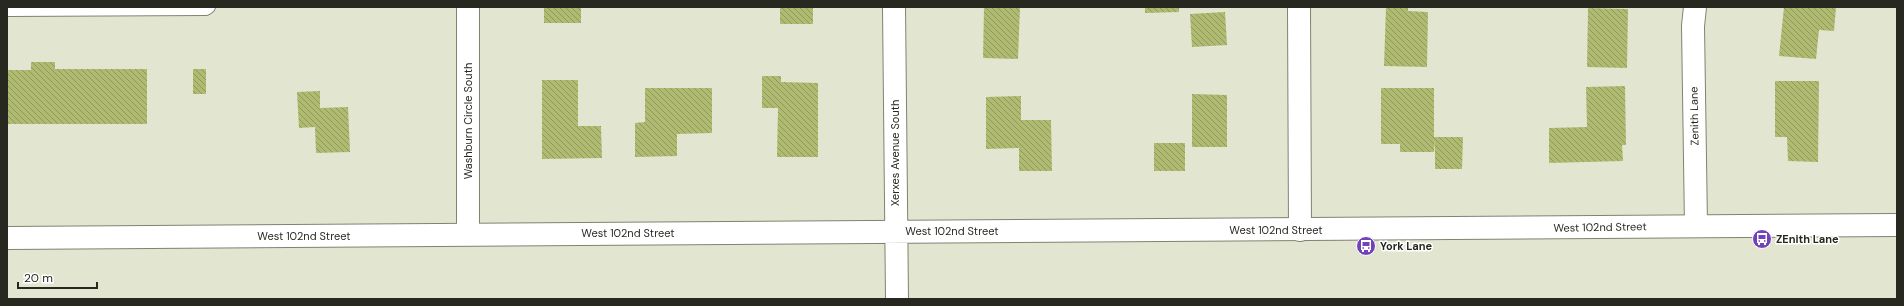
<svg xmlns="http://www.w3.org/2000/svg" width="1904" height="306" font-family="'DM Sans',sans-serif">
<defs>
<pattern id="building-back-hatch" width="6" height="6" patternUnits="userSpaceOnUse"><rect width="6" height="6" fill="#b0bb71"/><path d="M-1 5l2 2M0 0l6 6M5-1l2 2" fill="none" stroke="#8f985c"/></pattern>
</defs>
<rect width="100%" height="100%" fill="#e2e6d1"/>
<!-- building -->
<path fill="url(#building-back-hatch)" d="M544 7H581V23H544Z
M780 7H813V24H780Z
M984 7H1020L1018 59 983 58Z
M1145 7H1179V12L1145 13Z
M1386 7H1408V11L1428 12 1427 67 1384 66Z
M1784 7H1836L1834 31 1819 30 1816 59 1779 56Z
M1588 8 1628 9 1627 68 1587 67Z
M1225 12 1227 45 1192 47 1190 14Z
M31 62H55V69H147V124H7V70H31Z
M193 69H206V94H193Z
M762 76H781V82L818 83V157H777L778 108H762Z
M542 80H578V126H601L602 158 542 159Z
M1775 81H1819L1818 162 1788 161 1787 137H1775Z
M1625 86 1626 145H1622L1623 161 1549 163V128L1587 127 1586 87Z
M645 88H712V133L677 134V156L635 157V123L645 122Z
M1381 88H1434V137H1463L1462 169H1435V140L1434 152H1400V144H1381Z
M320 91V108L348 107 350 152 316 153 315 127 299 128 297 92Z
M1192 94 1227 95V147H1192Z
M1021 96V120H1051L1052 171H1019V148L986 149V97Z
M1154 143H1185V171H1154Z"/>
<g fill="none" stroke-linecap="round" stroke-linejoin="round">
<!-- lane casing -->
<g stroke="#7f8371" stroke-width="14">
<path id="lane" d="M7 10 206 9 209 7"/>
</g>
<!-- street casing -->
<g stroke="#7f8371" stroke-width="24">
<path id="street" d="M1299 7 1300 230
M1695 7 1693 26 1696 226
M468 234V7"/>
</g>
<!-- secondary casing -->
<g stroke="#7f8371" stroke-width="24">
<path id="secondary" d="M894 7 897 299
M7 238 1897 225"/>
</g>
<!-- lane -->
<use href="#lane" stroke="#fff" stroke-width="12"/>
<!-- street -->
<use href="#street" stroke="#fff" stroke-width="22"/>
<!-- secondary -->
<use href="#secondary" stroke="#fff" stroke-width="22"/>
</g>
<!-- icons -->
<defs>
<g id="bus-disc" transform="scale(1)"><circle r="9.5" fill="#7043bb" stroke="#fff"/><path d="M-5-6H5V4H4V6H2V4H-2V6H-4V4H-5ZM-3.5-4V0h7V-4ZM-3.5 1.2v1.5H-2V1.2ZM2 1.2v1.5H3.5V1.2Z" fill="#fff"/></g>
</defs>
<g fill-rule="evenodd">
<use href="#bus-disc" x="1762" y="239"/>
<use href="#bus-disc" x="1366" y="246"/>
</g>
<g text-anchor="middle" stroke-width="3" stroke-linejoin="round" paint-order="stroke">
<!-- street labels -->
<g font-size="11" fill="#272921" stroke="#fff">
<text transform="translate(1694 116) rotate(-91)" y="4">Zenith Lane</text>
<text transform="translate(468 121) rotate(-90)" y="4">Washburn Circle South</text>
<text transform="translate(895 153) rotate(-90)" y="4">Xerxes Avenue South</text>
<text transform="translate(1600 227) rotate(-1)" y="4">West 102nd Street</text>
<text x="1276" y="234">West 102nd Street</text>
<text x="952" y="235">West 102nd Street</text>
<text x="628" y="237">West 102nd Street</text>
<text x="304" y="240">West 102nd Street</text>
</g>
<!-- poi labels -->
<g font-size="11" font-weight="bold" fill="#272921" stroke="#fff" text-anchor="start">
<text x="1776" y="243">ZEnith Lane</text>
<text x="1380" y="250">York Lane</text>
</g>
</g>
<!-- border -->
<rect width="1904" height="306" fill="none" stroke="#272921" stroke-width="16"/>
<!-- scale -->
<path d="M18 282v6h79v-6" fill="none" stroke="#272921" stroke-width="2"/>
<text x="24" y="282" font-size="12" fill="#272921" stroke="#ffffff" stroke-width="3" paint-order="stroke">20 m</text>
</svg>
